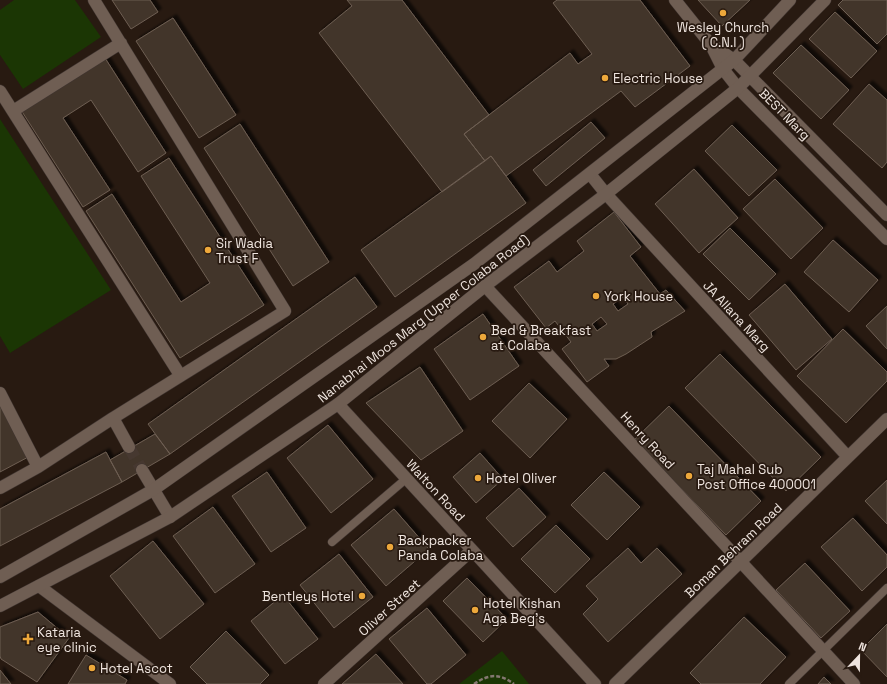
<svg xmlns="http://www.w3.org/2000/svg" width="887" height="684" font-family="'Space Grotesk',sans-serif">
<defs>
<filter id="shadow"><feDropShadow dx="3.5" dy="-3.5" stdDeviation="1" flood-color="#0009"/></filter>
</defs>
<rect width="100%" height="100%" fill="#281a11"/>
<!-- green -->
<path fill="#1b3604" d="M14 0H75L101 37 23 89 0 55V10Z
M0 119 111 290 10 353 0 336Z
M502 651 529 684H459Z"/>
<!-- building -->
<path fill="#43352a" stroke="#6d5e52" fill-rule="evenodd" filter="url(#shadow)" d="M112 0H150L158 12 131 29Z
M347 0H402L489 115 464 134 485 161 442 192 319 33 352 6Z
M557 0H640L690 66 635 107 621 91 506 176 491 156 485 161 464 134 570 53 578 64 592 54 553 3Z
M698 0H750L722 26Z
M843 0H887V34L877 44 838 5Z
M835 12 877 51 851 78 809 39Z
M173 18 236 115 199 138 136 41Z
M801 45 849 90 821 119 773 73Z
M105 58 166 153 138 172 91 100 63 118 110 190 83 207 21 110Z
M869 84 887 100V162L882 168 833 124Z
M591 122 605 138 546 186 533 170Z
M240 124 329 262 293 286 204 148Z
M732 125 777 170 749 196 705 151Z
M491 156 526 203 395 297 361 250Z
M169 158 264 305 180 358 86 211 112 194 181 302 210 283 141 176Z
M694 169 738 218 699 253 655 204Z
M775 179 823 228 791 259 743 209Z
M614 212 641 247 630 256 660 294 666 290 685 311 651 332 652 337 626 354 616 359H604L609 366 587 382 562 349 571 342 555 321 546 328 514 287 549 261 557 272 584 251 577 241ZM623 297 628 304 618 311 613 304ZM601 317 607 324 597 331 592 324Z
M730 228 776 274 749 300 703 254Z
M833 240 878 280 849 312 804 272Z
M355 277 377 307 170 454 148 424Z
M785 284 832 339 796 370 749 315Z
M887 306V349L866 326Z
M483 314 519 366 470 400 434 349Z
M843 329 887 372V381L846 423 797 376Z
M720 354 821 457 786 491 685 388Z
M420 367 463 431 421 460 366 403Z
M529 383 567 419 530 458 492 421Z
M0 398 32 455 0 472Z
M669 406 761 501 726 535 634 440Z
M328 425 373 479 331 513 287 458Z
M155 434 170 454 122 482 110 460Z
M106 452 122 482 0 546V509Z
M480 453 503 479 476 503 453 477Z
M267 472 306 528 271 552 232 496Z
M604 472 640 507 607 540 571 505Z
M887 480V524L865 501Z
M519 488 546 517 513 547 486 518Z
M213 507 255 564 215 593 173 536Z
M394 509 429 549 386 586 351 545Z
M853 518 887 555V567L862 591 821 547Z
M556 525 590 559 555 593 521 559Z
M153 541 204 604 160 639 110 576Z
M628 548 641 563 657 548 682 574 608 642 583 614 598 599 586 586Z
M339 554 373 597 334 628 300 585Z
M805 563 850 611 821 638 776 590Z
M467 578 507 619 483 642 443 601Z
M283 595 318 639 285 664 251 621Z
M427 608 466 655 431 684H427L389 639Z
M38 612 69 638 37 682 1 659 0 656V627Z
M744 617 786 657 760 684H701L690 673Z
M887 624V677L861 650Z
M226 631 269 675 260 684H207L190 667Z
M376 654 403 684H342Z
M86 655 127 680 125 684H68Z
M0 670 11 684H0Z
M824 677 831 684H818Z"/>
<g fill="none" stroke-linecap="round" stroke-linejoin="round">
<!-- minor-tunnel -->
<path stroke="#463830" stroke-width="12" stroke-dasharray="12 6" stroke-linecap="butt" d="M129 447 142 470"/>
<!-- service casing -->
<g stroke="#413632" stroke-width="9">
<path id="service" d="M332 542 407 478
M789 684 887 588"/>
</g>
<!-- minor casing -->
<g stroke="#413632" stroke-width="13">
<path id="minor" d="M0 91 180 375
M13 111 121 43
M590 174 606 194 848 457
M485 286 854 684
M0 393 38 467
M338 404 595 684
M113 418 129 447
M142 470 170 517
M0 488 38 467 113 418 285 311 94 0
M39 586 170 684
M324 684 472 550
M615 684 887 419"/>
</g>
<!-- tertiary casing -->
<g stroke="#413632" stroke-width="13">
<path id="tertiary" d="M675 0 711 45 723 69 738 88 887 239
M712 45 734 60 887 215"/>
</g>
<!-- secondary casing -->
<g stroke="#413632" stroke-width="13">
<path id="secondary" d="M0 577 153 490 474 264 734 60 790 0
M0 606 170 517 338 404 485 286 606 194 738 88 825 0"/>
</g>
<!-- path -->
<path stroke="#847871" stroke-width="2.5" stroke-dasharray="4 2" stroke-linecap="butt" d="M474 684C489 674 499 673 514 684"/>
<!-- service -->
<use href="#service" stroke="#6f5e53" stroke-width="8"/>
<!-- minor -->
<use href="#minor" stroke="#6f5e53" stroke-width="12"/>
<!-- tertiary -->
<use href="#tertiary" stroke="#6f5e53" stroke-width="12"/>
<!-- secondary -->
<use href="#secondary" stroke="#6f5e53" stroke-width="12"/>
</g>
<!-- markers -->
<g fill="#eda83b" stroke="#281a11" stroke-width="1.5">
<circle cx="723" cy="13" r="4"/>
<circle cx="605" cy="78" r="4"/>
<circle cx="208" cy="250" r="4"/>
<circle cx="596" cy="296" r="4"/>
<circle cx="483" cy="337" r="4"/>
<circle cx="689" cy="476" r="4"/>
<circle cx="478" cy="478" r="4"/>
<circle cx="390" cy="547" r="4"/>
<circle cx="362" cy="596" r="4"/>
<circle cx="475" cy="610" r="4"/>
<path d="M26 633h4v4h4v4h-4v4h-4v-4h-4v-4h4z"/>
<circle cx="92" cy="668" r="4"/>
</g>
<g text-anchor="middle" stroke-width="3.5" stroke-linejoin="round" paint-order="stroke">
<!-- poi labels -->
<g font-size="13" fill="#efe5df" stroke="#281a11" text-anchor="start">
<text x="723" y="32" text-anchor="middle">Wesley Church<tspan x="723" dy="15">( C.N.I )</tspan></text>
<text x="613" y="83">Electric House</text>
<text x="216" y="248">Sir Wadia<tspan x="216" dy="15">Trust F</tspan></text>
<text x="604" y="301">York House</text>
<text x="491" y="335">Bed &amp; Breakfast<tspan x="491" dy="15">at Colaba</tspan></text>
<text x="697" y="474">Taj Mahal Sub<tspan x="697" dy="15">Post Office 400001</tspan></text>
<text x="486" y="483">Hotel Oliver</text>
<text x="398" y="545">Backpacker<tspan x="398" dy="15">Panda Colaba</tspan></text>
<text x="354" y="601" text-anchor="end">Bentleys Hotel</text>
<text x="483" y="608">Hotel Kishan<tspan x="483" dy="15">Aga Beg's</tspan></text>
<text x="37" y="637">Kataria<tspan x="37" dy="15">eye clinic</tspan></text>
<text x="100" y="673">Hotel Ascot</text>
</g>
<!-- street labels -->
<g font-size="13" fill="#efe5df" stroke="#281a11">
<text transform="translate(785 114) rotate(45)" y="5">BEST Marg</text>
<text transform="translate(737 316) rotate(47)" y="5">JA Allana Marg</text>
<text transform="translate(423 318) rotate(-38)" y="5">Nanabhai Moos Marg (Upper Colaba Road)</text>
<text transform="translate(648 440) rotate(47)" y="5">Henry Road</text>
<text transform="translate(436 490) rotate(47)" y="5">Walton Road</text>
<text transform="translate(733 550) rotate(-44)" y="5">Boman Behram Road</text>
<text transform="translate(389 607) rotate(-42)" y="5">Oliver Street</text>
</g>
</g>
<!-- north arrow -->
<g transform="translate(859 656) rotate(22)" stroke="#281a11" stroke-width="3" paint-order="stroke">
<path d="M0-3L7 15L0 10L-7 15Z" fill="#efe5df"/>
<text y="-6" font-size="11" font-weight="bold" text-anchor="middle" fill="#efe5df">N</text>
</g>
</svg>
